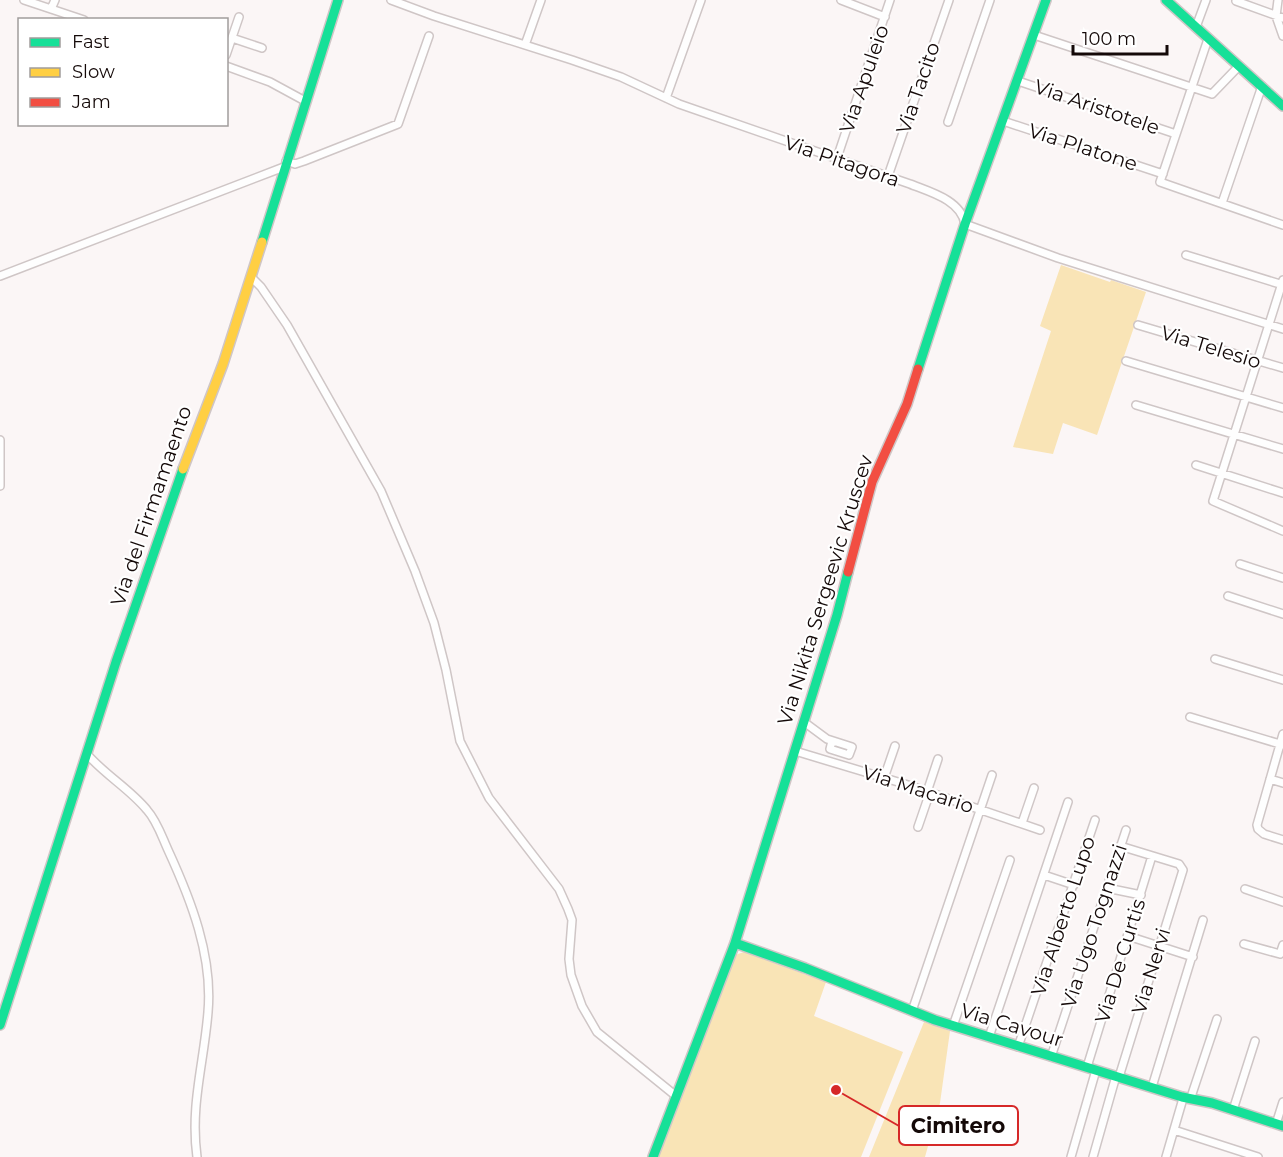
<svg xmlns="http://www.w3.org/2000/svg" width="1283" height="1157" font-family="Montserrat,sans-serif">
<rect width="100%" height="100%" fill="#fbf6f6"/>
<!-- green -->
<path fill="#f9e4b6" d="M1061 265 1110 282 1111 280 1146 292 1097 435 1063 423 1053 454 1013 447 1051 331 1040 326Z
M744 952 826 982 814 1016 903 1052 861 1157H658L735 955Z
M924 1022 950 1031 940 1103 925 1157H869Z"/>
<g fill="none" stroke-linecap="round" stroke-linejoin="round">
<!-- street casing -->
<g stroke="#cfc6c6" stroke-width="10">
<path id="street" d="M24 0 84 20
M391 0 434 16 572 60 621 77 679 104 910 184C930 192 961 200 965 224L1058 258 1283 329
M841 0 885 17
M1278 0 1276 16 1283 36
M1236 1 1283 18
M51 9 55 0
M1196 27 1206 0
M1034 35 1212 94 1239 66
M232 38 262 48
M1208 39 1160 182 1283 225
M525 45 541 0
M226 55 239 17
M226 66 270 82 305 101
M1018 81 1176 134
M666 98 701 0
M1003 121 1163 174
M948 122 990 0
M837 158 890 0
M286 161 295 164 304 161 398 124 429 36
M888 176 949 0
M1222 203 1262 86
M1186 255 1283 285
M0 276 284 167
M251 277 261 287 287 325 381 491 415 571 434 623 446 670 460 741 489 798 559 889 568 909 572 920 569 959 571 975 582 1006 597 1032 676 1096
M1283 280 1213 501 1283 531
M1138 325 1283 368
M1126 361 1283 408
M1136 405 1283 449
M0 440V486
M1196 465 1283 493
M1240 564 1283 578
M1228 596 1283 614
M1215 659 1283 680
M1190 717 1283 745
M804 722 827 739 852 747 849 755 830 749 832 741
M1283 734 1257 825 1258 829 1264 834 1283 840
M795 751 908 785 1040 830
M87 754C105 775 130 789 147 810 157 821 162 837 168 850 191 900 213 956 208 1012 204 1063 190 1105 197 1157
M884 778 895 746
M1270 779 1283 783
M927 792 938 759
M1022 823 1034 788
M918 827 930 792
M1044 875 1074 885
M1107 888 1141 895
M1245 889 1283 902
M1128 936 1193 957
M1244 944 1280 954 1283 945
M912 1011 992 775
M953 1026 1010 860
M989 1037 1068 802
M1018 1047 1095 820
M1051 1057 1126 830
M1087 1067 1152 856
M1119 1077 1183 870 1179 864 1120 846
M1152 1087 1203 920
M1191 1097 1217 1019
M1233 1110 1255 1041
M1276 1124 1283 1102
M1174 1130 1258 1157
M1071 1157 1096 1070
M1093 1157 1116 1076
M1166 1157 1182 1102V1097"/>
</g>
<!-- fast casing -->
<g stroke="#cfc6c6" stroke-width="12">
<path id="fast" d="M1166 0 1283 106
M262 242 338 0
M918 369 965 224 1046 0
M735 943 805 968 935 1020 1182 1097 1212 1103 1283 1126
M0 1025 116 662 183 469
M653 1157 735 943 837 615 848 572"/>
</g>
<!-- slow casing -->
<g stroke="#cfc6c6" stroke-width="12">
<path id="slow" d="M183 469 223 364 262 242"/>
</g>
<!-- jam casing -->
<g stroke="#cfc6c6" stroke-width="12">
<path id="jam" d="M848 572 872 482 907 404 918 369"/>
</g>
<!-- street -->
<use href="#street" stroke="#fefefe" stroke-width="7"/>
<!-- fast -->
<use href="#fast" stroke="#16e098" stroke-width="9"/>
<!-- slow -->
<use href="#slow" stroke="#ffcf43" stroke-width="9"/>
<!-- jam -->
<use href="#jam" stroke="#f24e42" stroke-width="9"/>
</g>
<g text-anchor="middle" stroke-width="4.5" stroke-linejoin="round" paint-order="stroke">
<!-- street labels -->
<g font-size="20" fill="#140908" stroke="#fff">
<text transform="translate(864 79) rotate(-71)" y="7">Via Apuleio</text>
<text transform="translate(918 88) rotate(-71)" y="7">Via Tacito</text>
<text transform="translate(1097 107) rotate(19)" y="7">Via Aristotele</text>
<text transform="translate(1083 147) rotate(18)" y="7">Via Platone</text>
<text transform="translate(842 161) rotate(19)" y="7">Via Pitagora</text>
<text transform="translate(1211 347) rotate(17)" y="7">Via Telesio</text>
<text transform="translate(151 506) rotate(-71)" y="7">Via del Firmamaento</text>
<text transform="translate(825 590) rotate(-73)" y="7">Via Nikita Sergeevic Kruscev</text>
<text transform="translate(918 789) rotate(18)" y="7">Via Macario</text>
<text transform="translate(1063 916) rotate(-72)" y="7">Via Alberto Lupo</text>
<text transform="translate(1094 926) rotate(-72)" y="7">Via Ugo Tognazzi</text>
<text transform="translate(1120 961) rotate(-73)" y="7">Via De Curtis</text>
<text transform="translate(1151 971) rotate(-73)" y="7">Via Nervi</text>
<text transform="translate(1012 1025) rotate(17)" y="7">Via Cavour</text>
</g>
</g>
<!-- callouts -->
<path fill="none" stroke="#d62828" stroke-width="2" d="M836 1090L899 1126"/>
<circle fill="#d62828" stroke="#fff" stroke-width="2" cx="836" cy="1090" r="6"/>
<rect fill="#fff" stroke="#d62828" stroke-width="2" x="899" y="1106" width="119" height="39" rx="6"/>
<g font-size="21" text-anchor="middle" font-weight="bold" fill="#140908">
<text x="958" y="1133">Cimitero</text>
</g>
<!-- legend -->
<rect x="18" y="18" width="210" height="108" fill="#ffffff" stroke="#a19d9c" stroke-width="1.5"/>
<rect x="30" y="38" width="30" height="9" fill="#16e098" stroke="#a19d9c" stroke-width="1.5"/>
<text x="72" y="48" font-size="18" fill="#140908">Fast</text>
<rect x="30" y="68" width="30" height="9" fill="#ffcf43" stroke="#a19d9c" stroke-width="1.5"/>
<text x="72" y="78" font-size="18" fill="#140908">Slow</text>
<rect x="30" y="98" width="30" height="9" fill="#f24e42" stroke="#a19d9c" stroke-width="1.5"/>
<text x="72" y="108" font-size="18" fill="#140908">Jam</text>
<!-- scale -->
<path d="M1073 45v9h94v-9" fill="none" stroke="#140908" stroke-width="3"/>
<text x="1082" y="45" font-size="18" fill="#140908" stroke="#ffffff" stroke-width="4.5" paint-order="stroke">100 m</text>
</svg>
